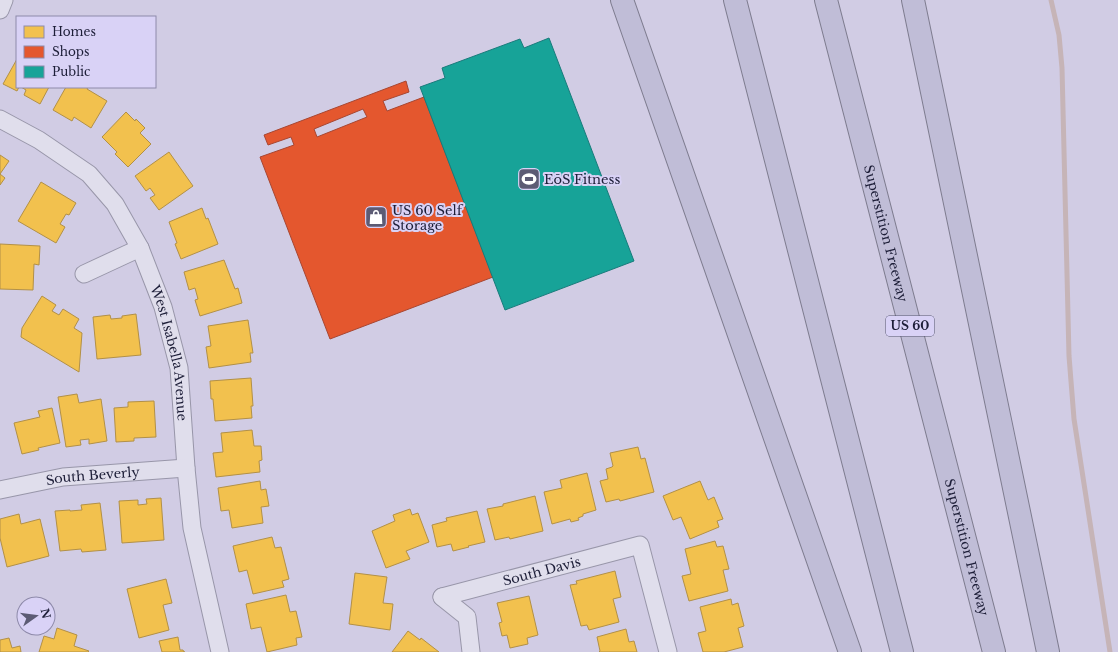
<svg xmlns="http://www.w3.org/2000/svg" width="1118" height="652" font-family="'Libre Baskerville',serif">
<rect width="100%" height="100%" fill="#d1cce4"/>
<!-- homes -->
<path fill="#f2c14e" stroke="#b29047" d="M17 59V87H19L17 91 3 84Z
M21 87H49L40 104 24 95 26 90Z
M66 87H88L87 89 107 101 91 128 74 117 72 121 53 110Z
M126 112 135 121 136 119 145 128 140 133 151 144 128 167 115 154 117 152 102 137Z
M169 152 193 186 159 210 150 198 155 195 150 188 146 191 135 176Z
M0 155 9 161 0 174 5 178 0 185Z
M41 182 76 203 69 215 66 214 60 224 65 227 56 243 18 221Z
M202 208 206 219 208 218 218 244 181 259 175 244 177 243 169 222Z
M0 244 40 246 39 265 34 264 33 290 0 289Z
M224 260 235 289 238 288 242 303 200 316 195 300 198 299 195 288 189 290 184 272Z
M42 296 56 305 52 311 59 315 63 309 79 319 74 328 82 333 79 372 21 337 22 328Z
M136 314 141 355 97 359 93 317 110 315 111 319 122 318V316Z
M248 320 253 353H250L251 362 209 368 206 347 211 346 208 326Z
M251 378 253 406H251L252 418 215 421 213 399H211L210 381Z
M77 394 79 403 101 399 107 441 89 444V439L80 440 81 445 66 447 58 397Z
M154 401 156 437 134 438V441L116 442 114 408 128 407V402Z
M52 408 60 443 38 448 39 450 22 454 14 423 40 417 38 411Z
M252 430 254 446H261L262 460 259 461 260 472 216 477 213 453 223 452 221 433Z
M638 447 641 459 645 458 654 492 620 501 619 499 606 502 600 481 608 479 606 469 612 467 613 466 610 453Z
M587 473 596 510 583 514V516L578 518 579 520 571 522 570 519 552 524 544 492 562 488 560 480Z
M260 481 261 490 266 489 269 506 261 507 263 523 232 528 229 510 221 511 218 488Z
M700 481 708 500 714 497 723 519 717 521 719 527 690 539 681 517 673 520 663 496Z
M535 496 543 531 510 539 509 537 495 540 487 509 503 506V504Z
M161 498 164 540 122 543 119 501 138 500V505L147 504 146 499Z
M100 503 106 550 82 552 81 549 60 551 55 511 70 510V511L82 510 81 505Z
M410 509 412 515 418 513 429 542 406 551 410 559 386 568 372 531 395 521 393 515Z
M477 511 485 542 468 546 469 547 453 551 451 544 437 547 432 525 447 521 446 518Z
M19 514 21 524 40 519 49 556 7 567 0 538V519Z
M272 537 275 548 281 547 289 579 282 581 284 587 253 594 247 570 239 572 233 546Z
M715 541 717 547 723 546 729 569 723 570 728 591 689 601 682 576 691 574 685 549Z
M615 571 621 597 613 599 619 622 589 630 587 625 581 626 570 585 577 584 576 581Z
M355 573 387 577 383 603 393 604 390 630 349 624Z
M166 579 172 603 163 605 169 630 139 638 127 589Z
M286 595 290 612 296 611 302 637 296 638 297 645 267 652 261 627 251 629 246 604Z
M529 596 538 635 527 638 528 644 510 648 507 635 502 636 499 623 502 622 497 603Z
M731 599 732 605 738 603 744 626 738 628 743 647 724 652H703L698 633 706 631 700 607Z
M57 628 77 635 74 646 89 651 88 652H39L44 636 54 639Z
M626 629 629 642 634 641 637 652H599L600 651 597 637Z
M408 631 420 640 421 638 439 652H392Z
M178 637 180 650H183L184 652H185H162L159 641Z
M9 638 12 648 20 646 21 652H0V640Z"/>
<!-- shops -->
<path fill="#e4572e" stroke="#a84631" fill-rule="evenodd" d="M406 81 409 92 383 101 387 111 424 97 493 277 330 339 260 157 294 145 291 137 268 145 264 135ZM363 109 367 117 317 137 314 129Z"/>
<!-- public -->
<path fill="#17a398" stroke="#197b7b" d="M549 38 634 261 505 310 420 87 445 78 442 68 520 39 524 48Z"/>
<g fill="none" stroke-linecap="round" stroke-linejoin="round">
<!-- stream -->
<path stroke="#c6b4b7" stroke-width="5" d="M1051 0 1059 35 1062 68 1069 356 1074 419 1110 652"/>
<!-- minor casing -->
<g stroke="#9896a9" stroke-width="19">
<g id="minor">
<path d="M0 10 4 0"/>
<path id="s1" d="M0 119 39 140 89 174 115 204 140 248 163 307 179 368 186 468 192 528 220 652"/>
<path d="M84 274 140 248"/>
<path id="s2" d="M0 490 63 477 186 468"/>
<path id="s3" d="M442 597 640 545 668 652"/>
<path d="M442 597 467 617 471 652"/>
</g>
</g>
<!-- motorway casing -->
<g stroke="#7e7c8f" stroke-width="24">
<g id="motorway">
<path d="M622 0 850 652"/>
<path d="M735 0 902 652"/>
<path id="s4" d="M826 0 994 652"/>
<path d="M913 0 1048 652"/>
</g>
</g>
<!-- minor -->
<use href="#minor" stroke="#e0deec" stroke-width="17"/>
<!-- motorway -->
<use href="#motorway" stroke="#c0bdd7" stroke-width="22"/>
</g>
<!-- icons -->
<defs>
<g id="stadium-square" transform="scale(1.15)"><rect x="-9" y="-9" width="18" height="18" rx="4" fill="#5c5b74" stroke="#d9d2f6"/><path d="M0-5a6.5 5 0 1 0 0 10a6.5 5 0 1 0 0-10ZM-3.5-1.8h7v3.6h-7Z" fill="#fff"/></g>
<g id="shop-square" transform="scale(1.15)"><rect x="-9" y="-9" width="18" height="18" rx="4" fill="#5c5b74" stroke="#d9d2f6"/><path d="M-5-2.5h2.3a2.7 3.5 0 0 1 5.4 0H5L5.5 6h-11ZM-1.5-2.5h3a1.5 2.3 0 0 0-3 0Z" fill="#fff"/></g>
</defs>
<g fill-rule="evenodd">
<use href="#stadium-square" x="529" y="179"/>
<use href="#shop-square" x="376" y="217"/>
</g>
<g text-anchor="middle" stroke-width="4" stroke-linejoin="round" paint-order="stroke">
<!-- shield labels -->
<rect fill="#d9d2f6" stroke="#555471" stroke-width="1" x="886" y="316" width="48" height="20" rx="3"/>
<g font-size="12" font-weight="bold" fill="#1d1e38">
<text x="910" y="330">US 60</text>
</g>
<!-- poi labels -->
<g font-size="13" fill="#1d1e38" stroke="#d9d2f6" text-anchor="start">
<text x="544" y="184">EōS Fitness</text>
<text x="392" y="215">US 60 Self<tspan x="392" dy="15">Storage</tspan></text>
</g>
<!-- street labels -->
<g font-size="13" fill="#1d1e38" stroke="#d9d2f6">
<text dy="5" stroke="none"><textPath href="#s4" startOffset="241">Superstition Freeway</textPath></text>
<text dy="5" stroke="none"><textPath href="#s1" startOffset="305">West Isabella Avenue</textPath></text>
<text dy="5" stroke="none"><textPath href="#s2" startOffset="94">South Beverly</textPath></text>
<text dy="5" stroke="none"><textPath href="#s4" startOffset="565">Superstition Freeway</textPath></text>
<text dy="5" stroke="none"><textPath href="#s3" startOffset="103">South Davis</textPath></text>
</g>
</g>
<!-- legend -->
<rect x="16" y="16" width="140" height="72" fill="#d9d2f6" stroke="#8e8aaa"/>
<rect x="24" y="26" width="20" height="12" fill="#f2c14e" stroke="#8e8aaa"/>
<text x="52" y="36" font-size="12" fill="#1d1e38">Homes</text>
<rect x="24" y="46" width="20" height="12" fill="#e4572e" stroke="#8e8aaa"/>
<text x="52" y="56" font-size="12" fill="#1d1e38">Shops</text>
<rect x="24" y="66" width="20" height="12" fill="#17a398" stroke="#8e8aaa"/>
<text x="52" y="76" font-size="12" fill="#1d1e38">Public</text>
<!-- north arrow -->
<g transform="translate(36 616) rotate(76)"><circle r="19" fill="#d9d2f6" stroke="#8e8aaa"/>
<path d="M0-3L7 15L0 10L-7 15Z" fill="#5c5b74"/>
<text y="-6" font-size="11" font-weight="bold" text-anchor="middle" fill="#1d1e38">N</text>
</g>
</svg>
